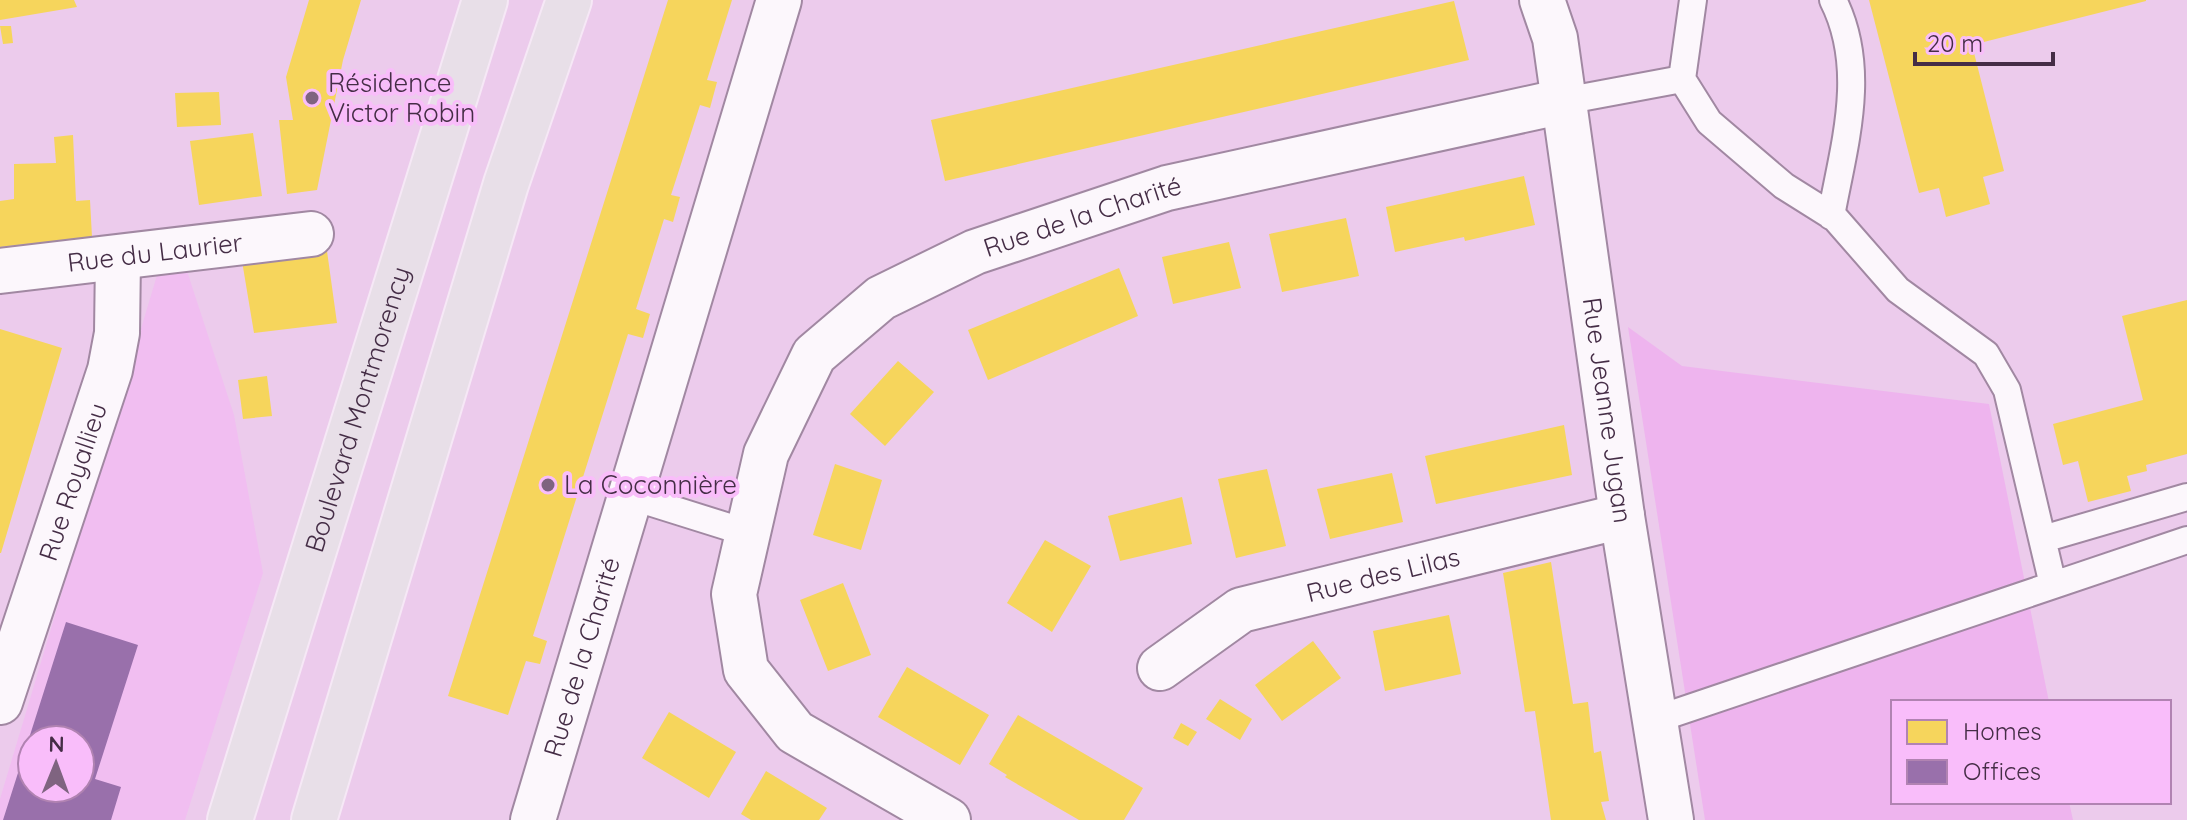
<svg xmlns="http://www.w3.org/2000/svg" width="2187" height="820" font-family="Quicksand,sans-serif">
<rect width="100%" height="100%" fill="#eccbec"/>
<!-- built -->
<path fill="#f1bef1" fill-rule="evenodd" d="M186 268 234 415 263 573 185 820H0V799L158 272ZM32 740H80V788H32Z"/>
<!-- green -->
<path fill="#eeb4ee" d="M1628 327 1682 366 1989 404 2049 702H1893V802H2069L2073 820H1705Z"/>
<!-- homes -->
<path fill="#f6d55c" d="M0 0H74L77 7 0 20Z
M309 0H361L343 60 317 190 287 194 279 120H293L286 77Z
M668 0H732L707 80 717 82 710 108 700 105 671 195 680 197 673 222 664 219 636 309 650 314 643 338 628 334 533 636 547 641 540 664 526 661 508 715 448 696Z
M1869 0H2146V1L1972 45 2004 171 1983 177 1990 204 1946 217 1939 188 1919 193Z
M1454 1 1469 60 945 181 931 120Z
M0 26H11L13 43 3 44Z
M219 92 221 125 177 127 175 93Z
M253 133 262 196 199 205 190 141Z
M73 135 76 201 90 200 92 237 0 247V201L14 199V164L56 163 54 137Z
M1524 176 1535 225 1465 241 1464 237 1395 252 1386 207Z
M1346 218 1359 276 1282 292 1269 234Z
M1229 242 1241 288 1173 304 1162 257Z
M327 251 337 323 254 333 242 261Z
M1119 268 1138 316 988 380 968 330Z
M2187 300V454L2146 465 2147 471 2127 476 2131 491 2088 502 2078 461 2063 465 2053 424 2143 400 2122 316Z
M0 329 62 348 1 553H0Z
M898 361 934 392 885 446 850 414Z
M267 376 272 416 243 419 238 380Z
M1564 425 1572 475 1436 504 1425 456Z
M835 464 882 480 861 550 813 535Z
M1267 469 1286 546 1236 558 1218 479Z
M1392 473 1403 522 1330 539 1317 489Z
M1182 497 1192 544 1120 561 1108 516Z
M1045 540 1091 566 1052 632 1007 603Z
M1551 562 1573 704 1588 702 1594 753 1601 751 1609 801 1601 802 1606 820H1551L1535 711 1525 712 1503 573Z
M843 583 871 655 828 671 800 600Z
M1449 615 1461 674 1385 691 1373 631Z
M1313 641 1341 678 1282 721 1255 685Z
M907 667 989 715 960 765 878 717Z
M1220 699 1252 719 1240 740 1206 719Z
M669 712 736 752 709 798 642 758Z
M1018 715 1143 788 1124 820H1079L1005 777 1007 775 989 764Z
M1181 723 1197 732 1188 746 1173 738Z
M766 771 827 808 819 820H751L741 814Z"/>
<!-- offices -->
<path fill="#9970ab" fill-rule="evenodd" d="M66 622 138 645 95 779 121 787 111 820H3ZM32 740H80V788H32Z"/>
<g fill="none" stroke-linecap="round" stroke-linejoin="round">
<!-- lane casing -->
<g stroke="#a188a2" stroke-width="30">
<path id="lane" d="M1682 79 1693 0
M1564 101 1682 79 1709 122 1784 186 1835 218 1898 290 1986 354 2007 390 2053 585
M1831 216C1844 145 1868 69 1833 0
M630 496 748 533
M2043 539 2187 497
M1654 720 2187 540"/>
</g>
<!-- street casing -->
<g stroke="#a188a2" stroke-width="48">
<g id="street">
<path id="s1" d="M1542 0 1555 38 1622 516 1671 820"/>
<path id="s2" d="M0 271 311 234"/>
<path id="s3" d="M1160 668 1241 610 1622 516"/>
<path id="s4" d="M0 702 110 370 117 333 118 258"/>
<path id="s5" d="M533 820 779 0"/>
<path id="s6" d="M948 820 795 732 746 670 734 594 766 454 814 355 881 298 975 252 1167 188 1564 101"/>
</g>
</g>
<!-- primary casing -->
<g stroke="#f6e8f6" stroke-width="48">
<g id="primary">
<path id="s7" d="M230 820 485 0"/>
<path d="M314 820 506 184 569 0"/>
</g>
</g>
<!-- lane -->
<use href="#lane" stroke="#fcf7fc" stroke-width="26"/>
<!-- street -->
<use href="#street" stroke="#fcf7fc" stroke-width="44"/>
<!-- primary -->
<use href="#primary" stroke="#e8dfe8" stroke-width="44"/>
</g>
<!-- markers -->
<g fill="#7f6480" stroke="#f9bdfa" stroke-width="3">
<circle cx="312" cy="98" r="8"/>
<circle cx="548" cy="485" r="8"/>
</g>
<g text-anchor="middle" stroke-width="8" stroke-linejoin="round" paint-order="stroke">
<!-- poi labels -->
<g font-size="26" fill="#452d46" stroke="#f9bdfa" text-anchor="start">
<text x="328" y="92">Résidence<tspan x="328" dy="30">Victor Robin</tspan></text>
<text x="564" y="494">La Coconnière</text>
</g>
<!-- street labels -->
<g font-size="26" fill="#452d46" stroke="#f9bdfa">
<text dy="9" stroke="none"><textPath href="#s6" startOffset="892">Rue de la Charité</textPath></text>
<text dy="9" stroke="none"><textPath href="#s2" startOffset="156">Rue du Laurier</textPath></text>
<text dy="9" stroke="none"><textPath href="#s7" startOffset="430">Boulevard Montmorency</textPath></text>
<text dy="9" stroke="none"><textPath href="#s1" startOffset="416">Rue Jeanne Jugan</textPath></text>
<text dy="9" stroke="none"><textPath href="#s4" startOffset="232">Rue Royallieu</textPath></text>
<text dy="9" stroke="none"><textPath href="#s3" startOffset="246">Rue des Lilas</textPath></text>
<text dy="9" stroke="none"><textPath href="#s5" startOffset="170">Rue de la Charité</textPath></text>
</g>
</g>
<!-- legend -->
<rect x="1891" y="700" width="280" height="104" fill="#f9bdfa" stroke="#b183b2" stroke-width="2"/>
<rect x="1907" y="720" width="40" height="24" fill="#f6d55c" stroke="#b183b2" stroke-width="2"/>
<text x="1963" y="740" font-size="24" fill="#452d46">Homes</text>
<rect x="1907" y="760" width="40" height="24" fill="#9970ab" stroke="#b183b2" stroke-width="2"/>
<text x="1963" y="780" font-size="24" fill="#452d46">Offices</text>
<!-- north arrow -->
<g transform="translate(56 764) rotate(1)"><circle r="38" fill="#f9bdfa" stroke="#b183b2" stroke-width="2"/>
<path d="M0-6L14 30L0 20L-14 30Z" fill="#7f6480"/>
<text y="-12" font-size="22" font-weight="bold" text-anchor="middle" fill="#452d46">N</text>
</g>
<!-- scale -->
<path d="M1915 52v12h138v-12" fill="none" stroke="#452d46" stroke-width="4"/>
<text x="1927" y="52" font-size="24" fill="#452d46" stroke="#f9bdfa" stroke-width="6" paint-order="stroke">20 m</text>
</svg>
